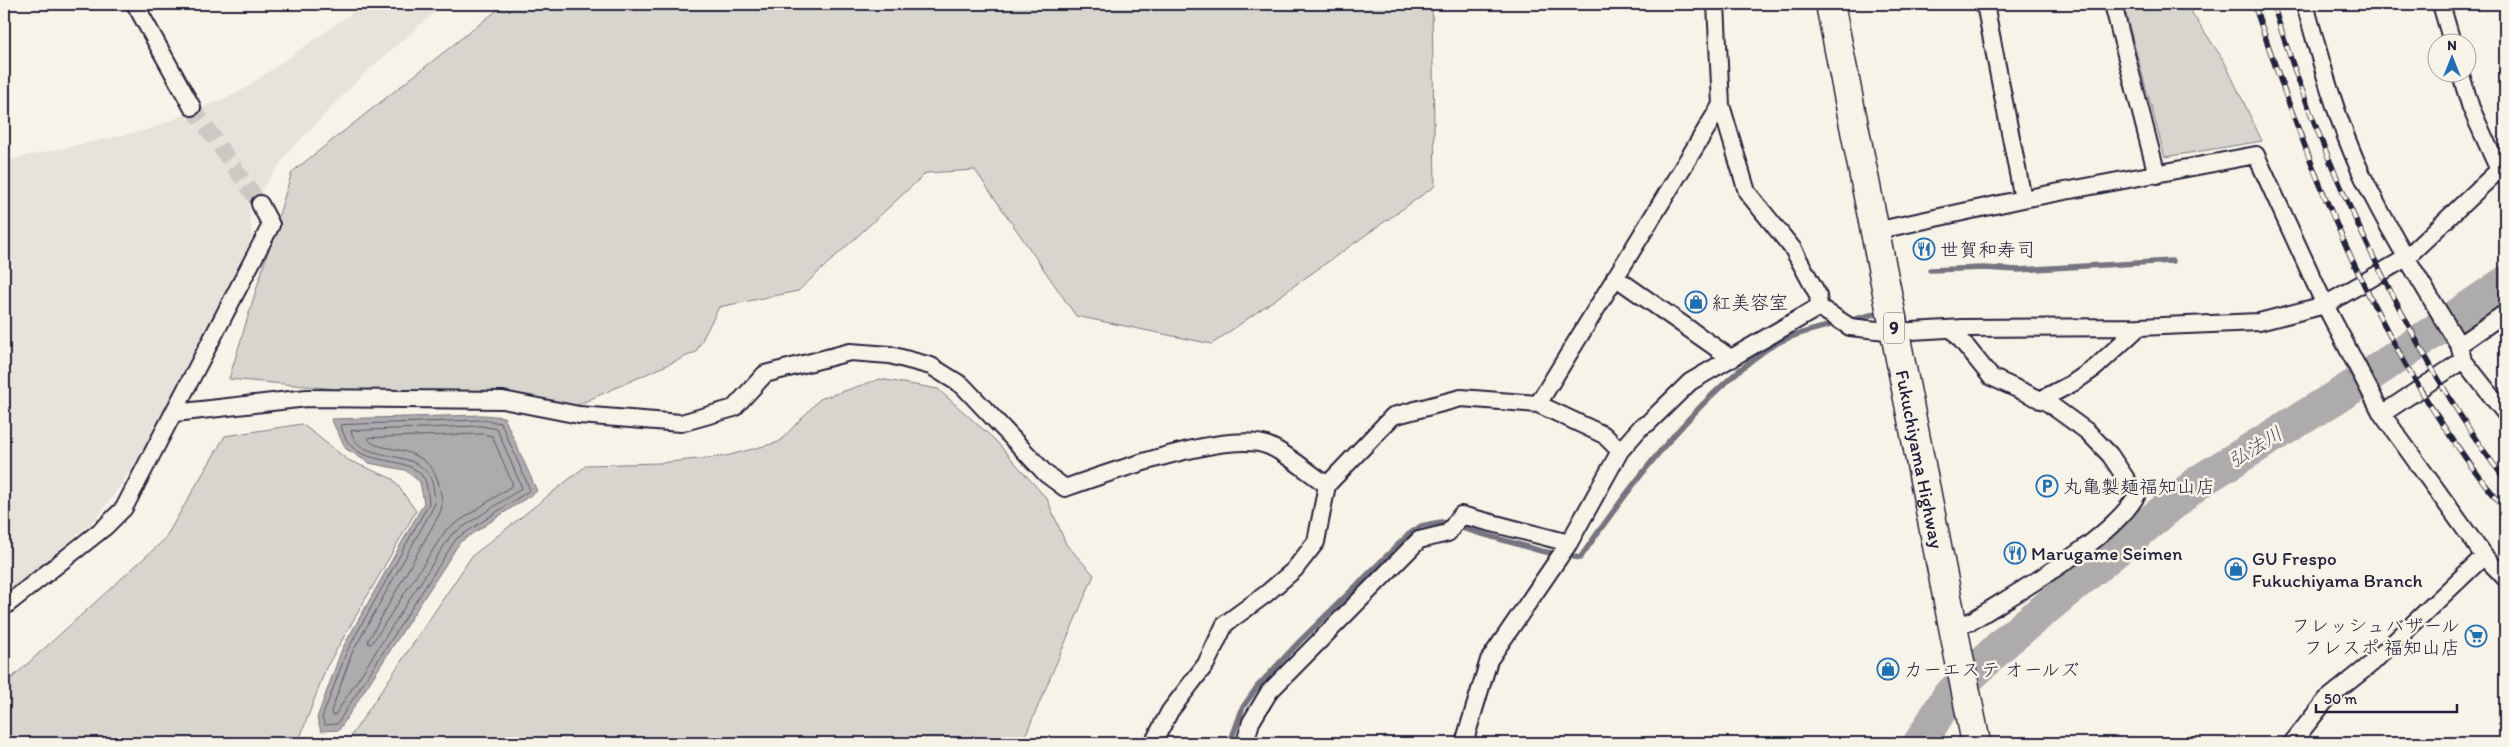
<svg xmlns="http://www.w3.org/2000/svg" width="2509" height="747" font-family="Itim,'Klee One',sans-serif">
<rect width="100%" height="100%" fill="#f7f3e8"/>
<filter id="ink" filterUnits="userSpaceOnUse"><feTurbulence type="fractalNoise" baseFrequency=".02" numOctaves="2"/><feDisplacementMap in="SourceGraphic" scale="10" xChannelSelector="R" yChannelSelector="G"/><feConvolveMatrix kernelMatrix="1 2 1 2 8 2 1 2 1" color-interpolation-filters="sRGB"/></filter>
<g filter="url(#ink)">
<!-- built -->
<path fill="#e7e3db" d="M365 4H444L366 72 291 149 249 207 252 238 147 448 97 518 4 596V161L147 130 238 93Z"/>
<!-- green -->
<path fill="#d8d5cf" stroke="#7d7c85" d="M505 4H1432L1435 186 1212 344 1076 316 975 170 926 173 798 291 719 307 696 352 566 410 229 379 292 172Z
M2123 4H2186L2224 61 2262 141 2165 157Z
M880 379 938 389 995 440 1047 499 1066 544 1094 575 1027 732 1015 743H332L349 739 472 556 587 465 659 463 726 456 779 442 820 399Z
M302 424 348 460 393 479 416 511 326 668 298 743H4V685L164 540 225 436Z"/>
<!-- water -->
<path fill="#aeabad" stroke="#76747f" d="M483 415 504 417 537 491 460 542 339 730 321 731 317 718 342 649 424 503 420 482 405 470 369 463 346 449 331 419Z"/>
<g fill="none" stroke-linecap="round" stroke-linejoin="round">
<!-- shore -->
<path stroke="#5a5969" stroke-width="1" d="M483 420 501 423 530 490 456 539 337 724 325 725 322 718 347 651 429 503C428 497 428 486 425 480 408 449 350 474 341 425Z
M482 426 497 429 522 488 451 535 335 715H332L331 712 352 653 435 504C434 496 434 484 430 477 415 447 357 464 351 431Z
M482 434 492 436 513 485 446 530 372 643 369 644 368 641 440 513C443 505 442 498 440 490 432 438 374 456 368 438Z"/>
<!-- stream -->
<path stroke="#76747f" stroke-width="5.5" d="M1930 270 1984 268 2018 270 2172 261
M1848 321 1878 313
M1230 743 1243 707 1257 687 1300 641 1408 535 1421 526 1441 522 1541 551 1580 558C1631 485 1691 404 1764 351 1785 336 1815 329 1839 323"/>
<!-- river -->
<path stroke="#aeabad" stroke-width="34" d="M1920 743 1948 697 2006 641 2200 481 2354 386 2505 283"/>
<!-- street-tunnel -->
<path stroke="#ccc9c5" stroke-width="16" stroke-dasharray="16 8" stroke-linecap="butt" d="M192 107 260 204"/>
<!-- street casing -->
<g stroke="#22223b" stroke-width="20">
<path id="street" d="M135 4 192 107
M1716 4 1721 105 1747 192 1793 249 1818 295 1819 307
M1985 4 2023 199
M2113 4 2157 175
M2305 4C2321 62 2337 122 2363 177 2391 235 2426 290 2459 345L2463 360 2505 413
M2441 4 2452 42
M2460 72 2471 108 2498 168
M1875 231 2023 199 2256 155 2325 305 2382 414 2484 556 2505 578
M1615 277 1732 359
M1819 307 1850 327 1895 332 1963 328 2139 327 2259 322 2325 305 2406 258 2505 164
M1953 330 1991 377 2048 403 2088 432 2110 455 2137 495C2109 542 2017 592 1970 622L1953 625
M2459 345 2505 313
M2040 400 2073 383 2096 367 2139 327
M1538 404 1721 105
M175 413 307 398 503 400 579 415 681 423 734 408 765 374 850 352 890 355 931 366 963 386 1046 474 1065 488C1107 473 1230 429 1269 446 1288 454 1309 473 1327 485
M2382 414 2463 360
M4 607 105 527 124 508 271 225 260 204
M1153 743 1170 711 1206 664 1225 624 1266 594 1294 570 1316 542 1327 485 1393 416 1461 398 1538 404 1604 435 1620 451
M1245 743 1251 722 1269 692 1419 540 1448 533 1461 515 1569 543
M1464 743 1489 660 1569 543 1620 451 1641 427 1648 423 1690 382 1819 307
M2292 743 2326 700 2371 664 2484 556"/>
</g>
<!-- highway casing -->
<g stroke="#22223b" stroke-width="31">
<g id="highway">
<path id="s1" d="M1830 4 1976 743"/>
</g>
</g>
<!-- street -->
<use href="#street" stroke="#f7f3e8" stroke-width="16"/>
<!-- highway -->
<use href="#highway" stroke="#f7f3e8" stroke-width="28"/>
<!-- rail casing -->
<g stroke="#22223b" stroke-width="5.5">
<path id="rail" d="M2254 4C2314 182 2383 363 2505 509
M2273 4C2309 122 2359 236 2419 345 2445 391 2472 438 2505 479"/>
</g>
<!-- rail -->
<use href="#rail" stroke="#f7f3e8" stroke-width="4" stroke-dasharray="11" stroke-linecap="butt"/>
</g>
</g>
<!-- icons -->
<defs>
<g id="restaurant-ring" transform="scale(1.125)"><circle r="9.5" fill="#f7f3e8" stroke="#1f6fb2" stroke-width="1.5"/><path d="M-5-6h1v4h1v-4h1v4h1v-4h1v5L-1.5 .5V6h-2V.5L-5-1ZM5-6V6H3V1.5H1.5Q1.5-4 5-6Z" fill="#1f6fb2"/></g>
<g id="shop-ring" transform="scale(1.125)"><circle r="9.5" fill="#f7f3e8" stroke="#1f6fb2" stroke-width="1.5"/><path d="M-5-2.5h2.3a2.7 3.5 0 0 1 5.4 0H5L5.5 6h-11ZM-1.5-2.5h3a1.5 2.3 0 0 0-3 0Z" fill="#1f6fb2"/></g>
<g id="parking-ring" transform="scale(1.125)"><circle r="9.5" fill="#f7f3e8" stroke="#1f6fb2" stroke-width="1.5"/><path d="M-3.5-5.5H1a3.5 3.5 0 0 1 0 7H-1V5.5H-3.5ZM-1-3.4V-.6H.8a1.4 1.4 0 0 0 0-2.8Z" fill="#1f6fb2"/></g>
<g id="supermarket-ring" transform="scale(1.125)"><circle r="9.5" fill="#f7f3e8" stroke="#1f6fb2" stroke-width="1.5"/><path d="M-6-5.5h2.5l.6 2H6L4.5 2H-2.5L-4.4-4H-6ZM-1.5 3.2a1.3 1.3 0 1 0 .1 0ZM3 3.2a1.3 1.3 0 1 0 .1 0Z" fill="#1f6fb2"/></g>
</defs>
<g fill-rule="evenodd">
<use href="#restaurant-ring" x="1924" y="249"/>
<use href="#shop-ring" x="1696" y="302"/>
<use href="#parking-ring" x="2047" y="486"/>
<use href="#restaurant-ring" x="2015" y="553"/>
<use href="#shop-ring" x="2236" y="569"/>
<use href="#supermarket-ring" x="2476" y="636"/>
<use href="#shop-ring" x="1888" y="669"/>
</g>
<g text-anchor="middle" stroke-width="5" stroke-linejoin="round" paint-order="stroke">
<!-- shield labels -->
<rect fill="#f7f3e8" stroke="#62616f" stroke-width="1" x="1884" y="312.5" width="20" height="31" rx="4"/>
<g font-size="18" font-weight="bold" fill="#22223b">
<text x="1894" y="334">9</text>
</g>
<!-- poi labels -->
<g font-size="19" fill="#22223b" stroke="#f7f3e8" text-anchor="start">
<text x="1940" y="256">世賀和寿司</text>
<text x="1712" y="309">紅美容室</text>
<text x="2063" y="493">丸亀製麺福知山店</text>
<text x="2031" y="560">Marugame Seimen</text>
<text x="2252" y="565">GU Frespo<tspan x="2252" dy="22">Fukuchiyama Branch</tspan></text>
<text x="2460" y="632" text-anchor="end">フレッシュバザール<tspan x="2460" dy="22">フレスポ 福知山店</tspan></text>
<text x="1904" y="676">カーエステ オールズ</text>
</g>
<!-- street labels -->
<g font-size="19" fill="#22223b" stroke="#f7f3e8">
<text dy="7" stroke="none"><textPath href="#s1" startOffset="464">Fukuchiyama Highway</textPath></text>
</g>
<!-- water labels -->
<g font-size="20" font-style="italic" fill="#535263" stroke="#f7f3e8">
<text transform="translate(2255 447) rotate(-32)" y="7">弘法川</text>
</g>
</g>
<!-- margin -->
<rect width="2509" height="747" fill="none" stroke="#f7f3e8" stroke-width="20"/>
<rect x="10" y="10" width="2489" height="727" fill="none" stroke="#22223b" stroke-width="2" filter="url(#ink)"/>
<!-- north arrow -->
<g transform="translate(2452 58)"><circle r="24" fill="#f7f3e8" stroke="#a29fa3"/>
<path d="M0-4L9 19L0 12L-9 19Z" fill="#1f6fb2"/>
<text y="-8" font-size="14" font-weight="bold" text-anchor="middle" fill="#22223b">N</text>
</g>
<!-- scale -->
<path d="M2316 704v8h141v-8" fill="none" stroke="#22223b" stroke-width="2.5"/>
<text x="2324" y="704" font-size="15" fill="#22223b" stroke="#f7f3e8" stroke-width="4" paint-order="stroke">50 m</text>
</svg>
